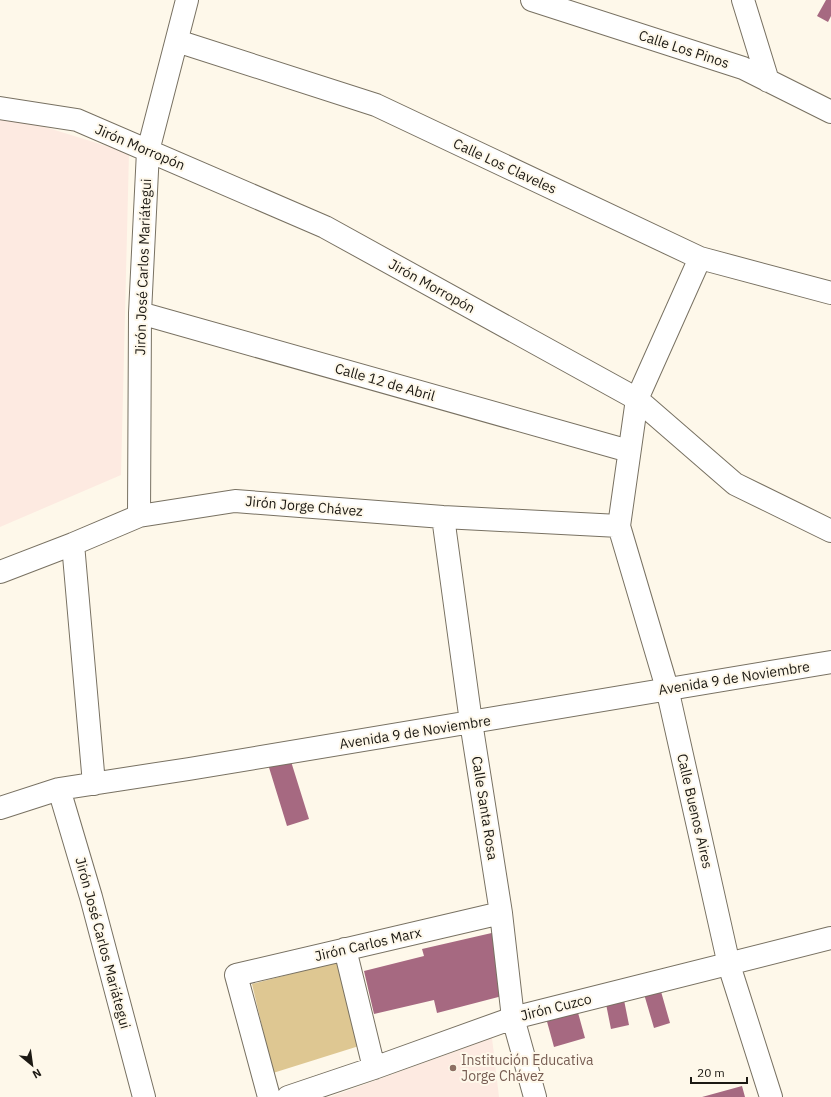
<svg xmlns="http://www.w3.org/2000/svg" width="831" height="1097" font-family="'IBM Plex Sans',sans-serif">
<rect width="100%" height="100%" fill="#fef8ea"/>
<!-- education -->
<path fill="#fdeae1" d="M0 113 129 153 121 475 0 527Z
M492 1038 499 1097H330Z"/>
<!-- green -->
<path fill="#dec792" d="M337 962 359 1046 273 1073 252 984Z"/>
<!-- building -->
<path fill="#a66981" d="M826 0H831V16L828 22 817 16Z
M289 755 309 819 287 826 267 761Z
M496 932 506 995 437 1013 434 1000 374 1014 364 971 424 956 422 949Z
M660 988 670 1023 654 1028 644 994Z
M623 995 629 1025 611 1029 605 999Z
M577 1009 585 1038 554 1047 546 1018Z
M742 1086 745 1097H702Z"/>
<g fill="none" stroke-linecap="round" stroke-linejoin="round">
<!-- minor casing -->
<g stroke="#787162" stroke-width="24">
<path id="minor" d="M532 0 743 68 831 112
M743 0 768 81
M177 41 376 105 700 258 831 293
M0 108 77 120 325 227 637 399 735 484 831 531
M700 258 637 399 619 526 667 688 729 965 771 1097
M140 313 629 451
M139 516 140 313 148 151 187 0
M443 517 471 722 501 913 513 1018 535 1097
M73 544 94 784
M0 572 73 544 139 516 235 501 443 517 619 526
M59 789 91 897 144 1097
M0 808 59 789 189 769 831 662
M345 949 374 1068
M269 1097 236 975 501 913
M288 1097 374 1068 513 1018 831 938"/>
</g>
<!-- minor -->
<use href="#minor" stroke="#fff" stroke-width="22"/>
</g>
<!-- markers -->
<circle fill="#8d6e63" stroke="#fef8ea" stroke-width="1.5" cx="453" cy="1068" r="4"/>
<g text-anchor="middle" stroke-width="4" stroke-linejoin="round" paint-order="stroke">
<!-- street labels -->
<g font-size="14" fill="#1c1913" stroke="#fef8ea">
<text transform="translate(684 49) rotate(18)" y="5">Calle Los Pinos</text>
<text transform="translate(140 147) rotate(23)" y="5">Jirón Morropón</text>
<text transform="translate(505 166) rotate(25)" y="5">Calle Los Claveles</text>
<text transform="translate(143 267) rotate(-88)" y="5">Jirón José Carlos Mariátegui</text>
<text transform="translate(432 286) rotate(29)" y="5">Jirón Morropón</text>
<text transform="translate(385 382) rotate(16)" y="5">Calle 12 de Abril</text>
<text transform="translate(304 506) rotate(5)" y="5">Jirón Jorge Chávez</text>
<text transform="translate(734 678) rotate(-9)" y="5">Avenida 9 de Noviembre</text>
<text transform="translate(415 732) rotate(-9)" y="5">Avenida 9 de Noviembre</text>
<text transform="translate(485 808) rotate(81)" y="5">Calle Santa Rosa</text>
<text transform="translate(695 811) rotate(77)" y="5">Calle Buenos Aires</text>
<text transform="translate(103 943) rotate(75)" y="5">Jirón José Carlos Mariátegui</text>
<text transform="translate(368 944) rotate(-13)" y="5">Jirón Carlos Marx</text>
<text transform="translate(556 1007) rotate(-14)" y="5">Jirón Cuzco</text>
</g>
<!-- education labels -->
<g font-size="14" fill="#785e54" stroke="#fef8ea" text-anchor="start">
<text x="461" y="1065">Institución Educativa<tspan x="461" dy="16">Jorge Chávez</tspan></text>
</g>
</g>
<!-- north arrow -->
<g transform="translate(32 1065) rotate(151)" stroke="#fef8ea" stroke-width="3" paint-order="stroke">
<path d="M0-3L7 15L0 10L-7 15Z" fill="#1c1913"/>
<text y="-6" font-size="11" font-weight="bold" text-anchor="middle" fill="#1c1913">N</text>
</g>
<!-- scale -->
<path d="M691 1077v6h56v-6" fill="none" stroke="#1c1913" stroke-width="2"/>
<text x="697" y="1077" font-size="12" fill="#1c1913" stroke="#fef8ea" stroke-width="3" paint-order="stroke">20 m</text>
</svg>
